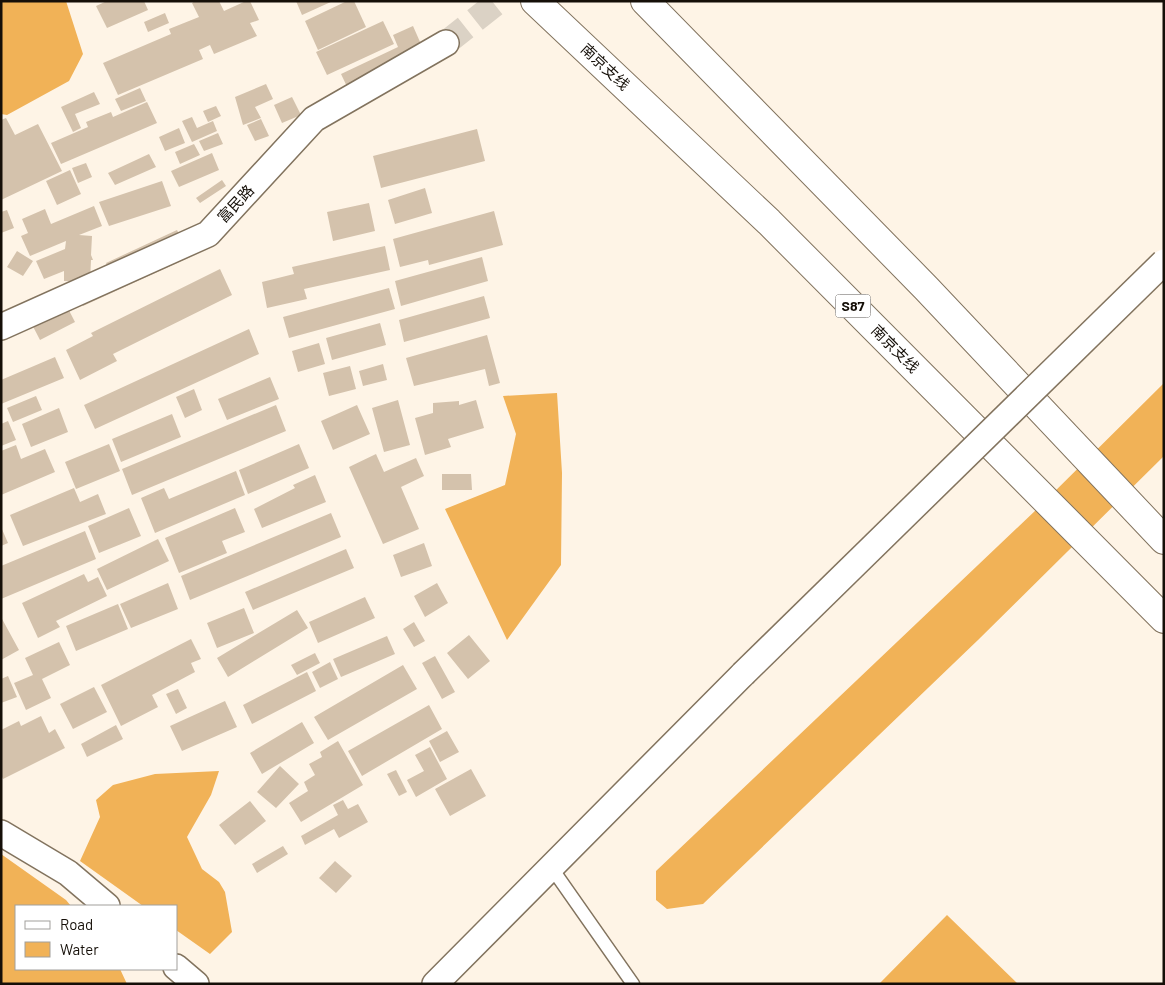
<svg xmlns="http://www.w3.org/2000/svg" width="1165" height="985" font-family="Barlow,'Noto Sans SC',sans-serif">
<rect width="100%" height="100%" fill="#fef4e6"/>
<!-- water -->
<path fill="#f1b257" d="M1 1H66L83 54 69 81 7 115 1 114Z
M1164 383V456L978 640 703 904 667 909 656 900V871L1037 509Z
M557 393 562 473 561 565 507 640 445 509 505 485 516 434 503 396Z
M219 771 211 795 187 837 202 869 219 882 225 892 232 932 210 954 176 930V906H143L80 861 100 817 96 800 113 785 155 774Z
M1 854 66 900 71 906H16V969H120L127 984H1Z
M947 915 1018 984H879Z"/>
<!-- building -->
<path fill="#d4c2ac" d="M107 1H144L148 10 107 28 96 6Z
M195 1H219L224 11 246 1H250L259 20 250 23 257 36 214 54 210 45 199 50 203 59 118 95 103 63 171 34 169 29 199 17 192 3Z
M296 1H333L302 15Z
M347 1H354L366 27 318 50 305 21Z
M165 13 169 23 148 32 144 22Z
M383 21 394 44 327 75 316 52Z
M413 26 428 60 351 95 341 74 398 47 393 35Z
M266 84 273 99 255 107 261 118 243 125 235 97Z
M140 88 146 101 121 111 115 99Z
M94 92 100 104 75 114 81 128 73 132 61 107Z
M292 97 301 115 282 123 274 105Z
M147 102 157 123 61 164 51 143 88 127 86 122 111 112 113 117Z
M216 106 221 116 208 122 203 111Z
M192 117 197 128 213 121 217 131 192 142 182 121Z
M6 118 15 135 38 124 62 171 1 200V120Z
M261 119 269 136 255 141 247 125Z
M179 128 185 143 165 151 159 137Z
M477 129 485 161 381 188 373 156Z
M218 133 223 144 204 151 199 141Z
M194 144 200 155 180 164 175 152Z
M212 153 219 170 179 187 171 171Z
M149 154 156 167 115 185 108 173Z
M86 163 92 177 78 183 72 168Z
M70 170 81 194 57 205 46 181Z
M222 180 226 186 200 203 196 198Z
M162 181 171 206 109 226 99 202Z
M425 188 432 213 395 224 388 200Z
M369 203 375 231 333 241 327 212Z
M94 206 102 226 79 235 92 236 91 255 93 260H91L90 282 64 281V271L44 279 36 261 65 249 66 241 30 256 21 236 28 233 22 219 45 209 51 224Z
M7 210 14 228 1 233V212Z
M494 211 503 245 429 265 428 260 400 267 393 239Z
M177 230 190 257 83 306 77 294 110 272 106 263Z
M385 246 390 270 304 289 307 299 267 308 262 282 294 274 292 267Z
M17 251 33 261 23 276 7 267Z
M482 257 488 281 401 306 395 281Z
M220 269 232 295 113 354 117 361 80 380 66 350 93 336 91 333Z
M389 288 395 309 289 338 283 317Z
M60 293 75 322 40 340 25 311Z
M484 296 490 318 404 342 399 320Z
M380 323 386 345 332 360 326 338Z
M249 329 259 354 95 429 84 405Z
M487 335 500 383 489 386 485 369 414 386 406 358Z
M319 343 325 364 298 372 292 351Z
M55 357 64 378 1 404V380Z
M383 364 387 380 363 386 359 371Z
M350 366 356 389 329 396 323 373Z
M270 377 279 399 227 420 218 399Z
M194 389 202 410 185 418 176 397Z
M36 396 42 410 13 422 7 408Z
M398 400 410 445 384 452 372 408Z
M476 400 484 428 448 439 451 447 425 455 415 418 433 413V403L459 401V405Z
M276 405 286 431 132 495 122 469Z
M357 405 370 434 333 450 321 421Z
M59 408 68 432 31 447 22 424Z
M172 414 181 437 121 462 112 439Z
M8 421 16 440 1 446V424Z
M109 444 120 471 76 489 65 462Z
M299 444 309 468 248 494 239 470Z
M16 445 21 459 45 449 55 472 1 495V451Z
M376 454 384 472 416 458 424 476 401 487 419 529 383 544 349 467Z
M236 471 245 495 155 533 141 498 164 488 169 499Z
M442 474H471L472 490H442Z
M315 475 326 502 262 528 254 509 295 488 293 485Z
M74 488 80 502 98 494 106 514 23 546 10 515Z
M129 508 141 536 99 553 88 526Z
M235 508 245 532 222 541 227 553 179 573 165 538Z
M331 513 341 537 190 600 181 576Z
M1 527 8 543 1 546Z
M85 531 96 559 1 599V566Z
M158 539 169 561 107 590 97 569Z
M424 543 432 566 401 577 393 555Z
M346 549 354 568 253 610 245 592Z
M84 574 88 582 98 577 107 596 56 621 60 627 38 638 22 603Z
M168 583 178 609 131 628 120 604Z
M437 583 448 603 425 617 414 596Z
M365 597 375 618 318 643 309 622Z
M118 604 128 629 76 651 66 626Z
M244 608 254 633 217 648 207 623Z
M297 610 308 628 228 677 217 658Z
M1 617 19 650 1 660Z
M414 622 425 641 414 647 403 629Z
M469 635 490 661 468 679 447 653Z
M387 636 395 654 341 677 333 659Z
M191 639 201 659 191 663 195 672 152 695 158 707 121 726 101 685Z
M59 642 70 665 42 679 51 698 26 710 14 683 33 675 25 658Z
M315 653 320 663 297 675 291 665Z
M435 656 455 692 442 699 422 663Z
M330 662 338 679 320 688 312 672Z
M403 665 417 689 328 740 314 717Z
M307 672 316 691 252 724 243 705Z
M8 676 17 697 1 703V679Z
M94 687 107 712 73 729 60 704Z
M178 689 187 708 176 714 166 694Z
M225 701 237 727 182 751 170 726Z
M429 705 442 729 362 776 348 751Z
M41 716 49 733 55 729 65 748 3 779 1 775V730L19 721 21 726Z
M302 722 314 743 262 774 250 753Z
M116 725 123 739 87 757 81 744Z
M447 731 459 752 440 762 429 741Z
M338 741 363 785 301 822 289 803 308 791 304 782 315 775 309 764 322 757 320 752Z
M430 747 447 779 416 797 407 780 424 771 415 755Z
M280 766 299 784 276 808 257 792Z
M471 769 486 796 450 816 435 789Z
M396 770 407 792 399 796 387 774Z
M343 800 348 809 358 804 368 822 339 838 334 829 305 845 301 836 338 815 333 805Z
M250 801 266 821 235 845 219 825Z
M283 846 288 854 257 873 252 864Z
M335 861 352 876 336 893 319 878Z"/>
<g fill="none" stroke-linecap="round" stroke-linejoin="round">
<!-- minor-tunnel -->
<path stroke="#dbd2c5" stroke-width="25" stroke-dasharray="25 12" stroke-linecap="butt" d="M446 43 499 1"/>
<!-- service casing -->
<g stroke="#82735e" stroke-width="15">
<path id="service" d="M551 867 633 984"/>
</g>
<!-- minor casing -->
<g stroke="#82735e" stroke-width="28">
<path id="minor" d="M1 327 208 234 314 119 446 43
M1 833 68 873 107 906
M176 967 196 984
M435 984 743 674"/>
</g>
<!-- motorway casing -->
<g stroke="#82735e" stroke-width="30">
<path id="motorway" d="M535 1 769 222 1164 619
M645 1 926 288 1164 540"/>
</g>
<!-- service -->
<use href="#service" stroke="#fff" stroke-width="12"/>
<!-- minor -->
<use href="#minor" stroke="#fff" stroke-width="25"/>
<!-- motorway -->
<use href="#motorway" stroke="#fff" stroke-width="28"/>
<!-- minor-bridge casing -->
<g stroke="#82735e" stroke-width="28" stroke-linecap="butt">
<path id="minor-bridge" d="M743 674 1164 262"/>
</g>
<!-- minor-bridge -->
<use href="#minor-bridge" stroke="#fff" stroke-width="25"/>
</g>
<g text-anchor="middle" stroke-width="5" stroke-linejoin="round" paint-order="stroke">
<!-- shield labels -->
<rect fill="#fff" stroke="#5b5752" stroke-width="1" x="835.5" y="294.5" width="35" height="23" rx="4"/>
<g font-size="14" font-weight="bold" fill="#150f08">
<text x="853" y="311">S87</text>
</g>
<!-- street labels -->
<g font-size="15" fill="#150f08" stroke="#fff">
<text transform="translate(605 67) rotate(43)" y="5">南京支线</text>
<text transform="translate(236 204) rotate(-47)" y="5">富民路</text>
<text transform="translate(895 349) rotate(45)" y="5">南京支线</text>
</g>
</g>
<!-- border -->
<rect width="1165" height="985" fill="none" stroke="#150f08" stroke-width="5"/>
<!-- legend -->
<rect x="15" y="905" width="162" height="65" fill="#ffffff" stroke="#a19f9c"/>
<rect x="25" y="921" width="25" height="8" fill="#ffffff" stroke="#a19f9c"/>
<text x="60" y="930" font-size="15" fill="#150f08">Road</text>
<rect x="25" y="942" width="25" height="15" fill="#f1b257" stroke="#a19f9c"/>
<text x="60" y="955" font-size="15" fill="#150f08">Water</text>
</svg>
